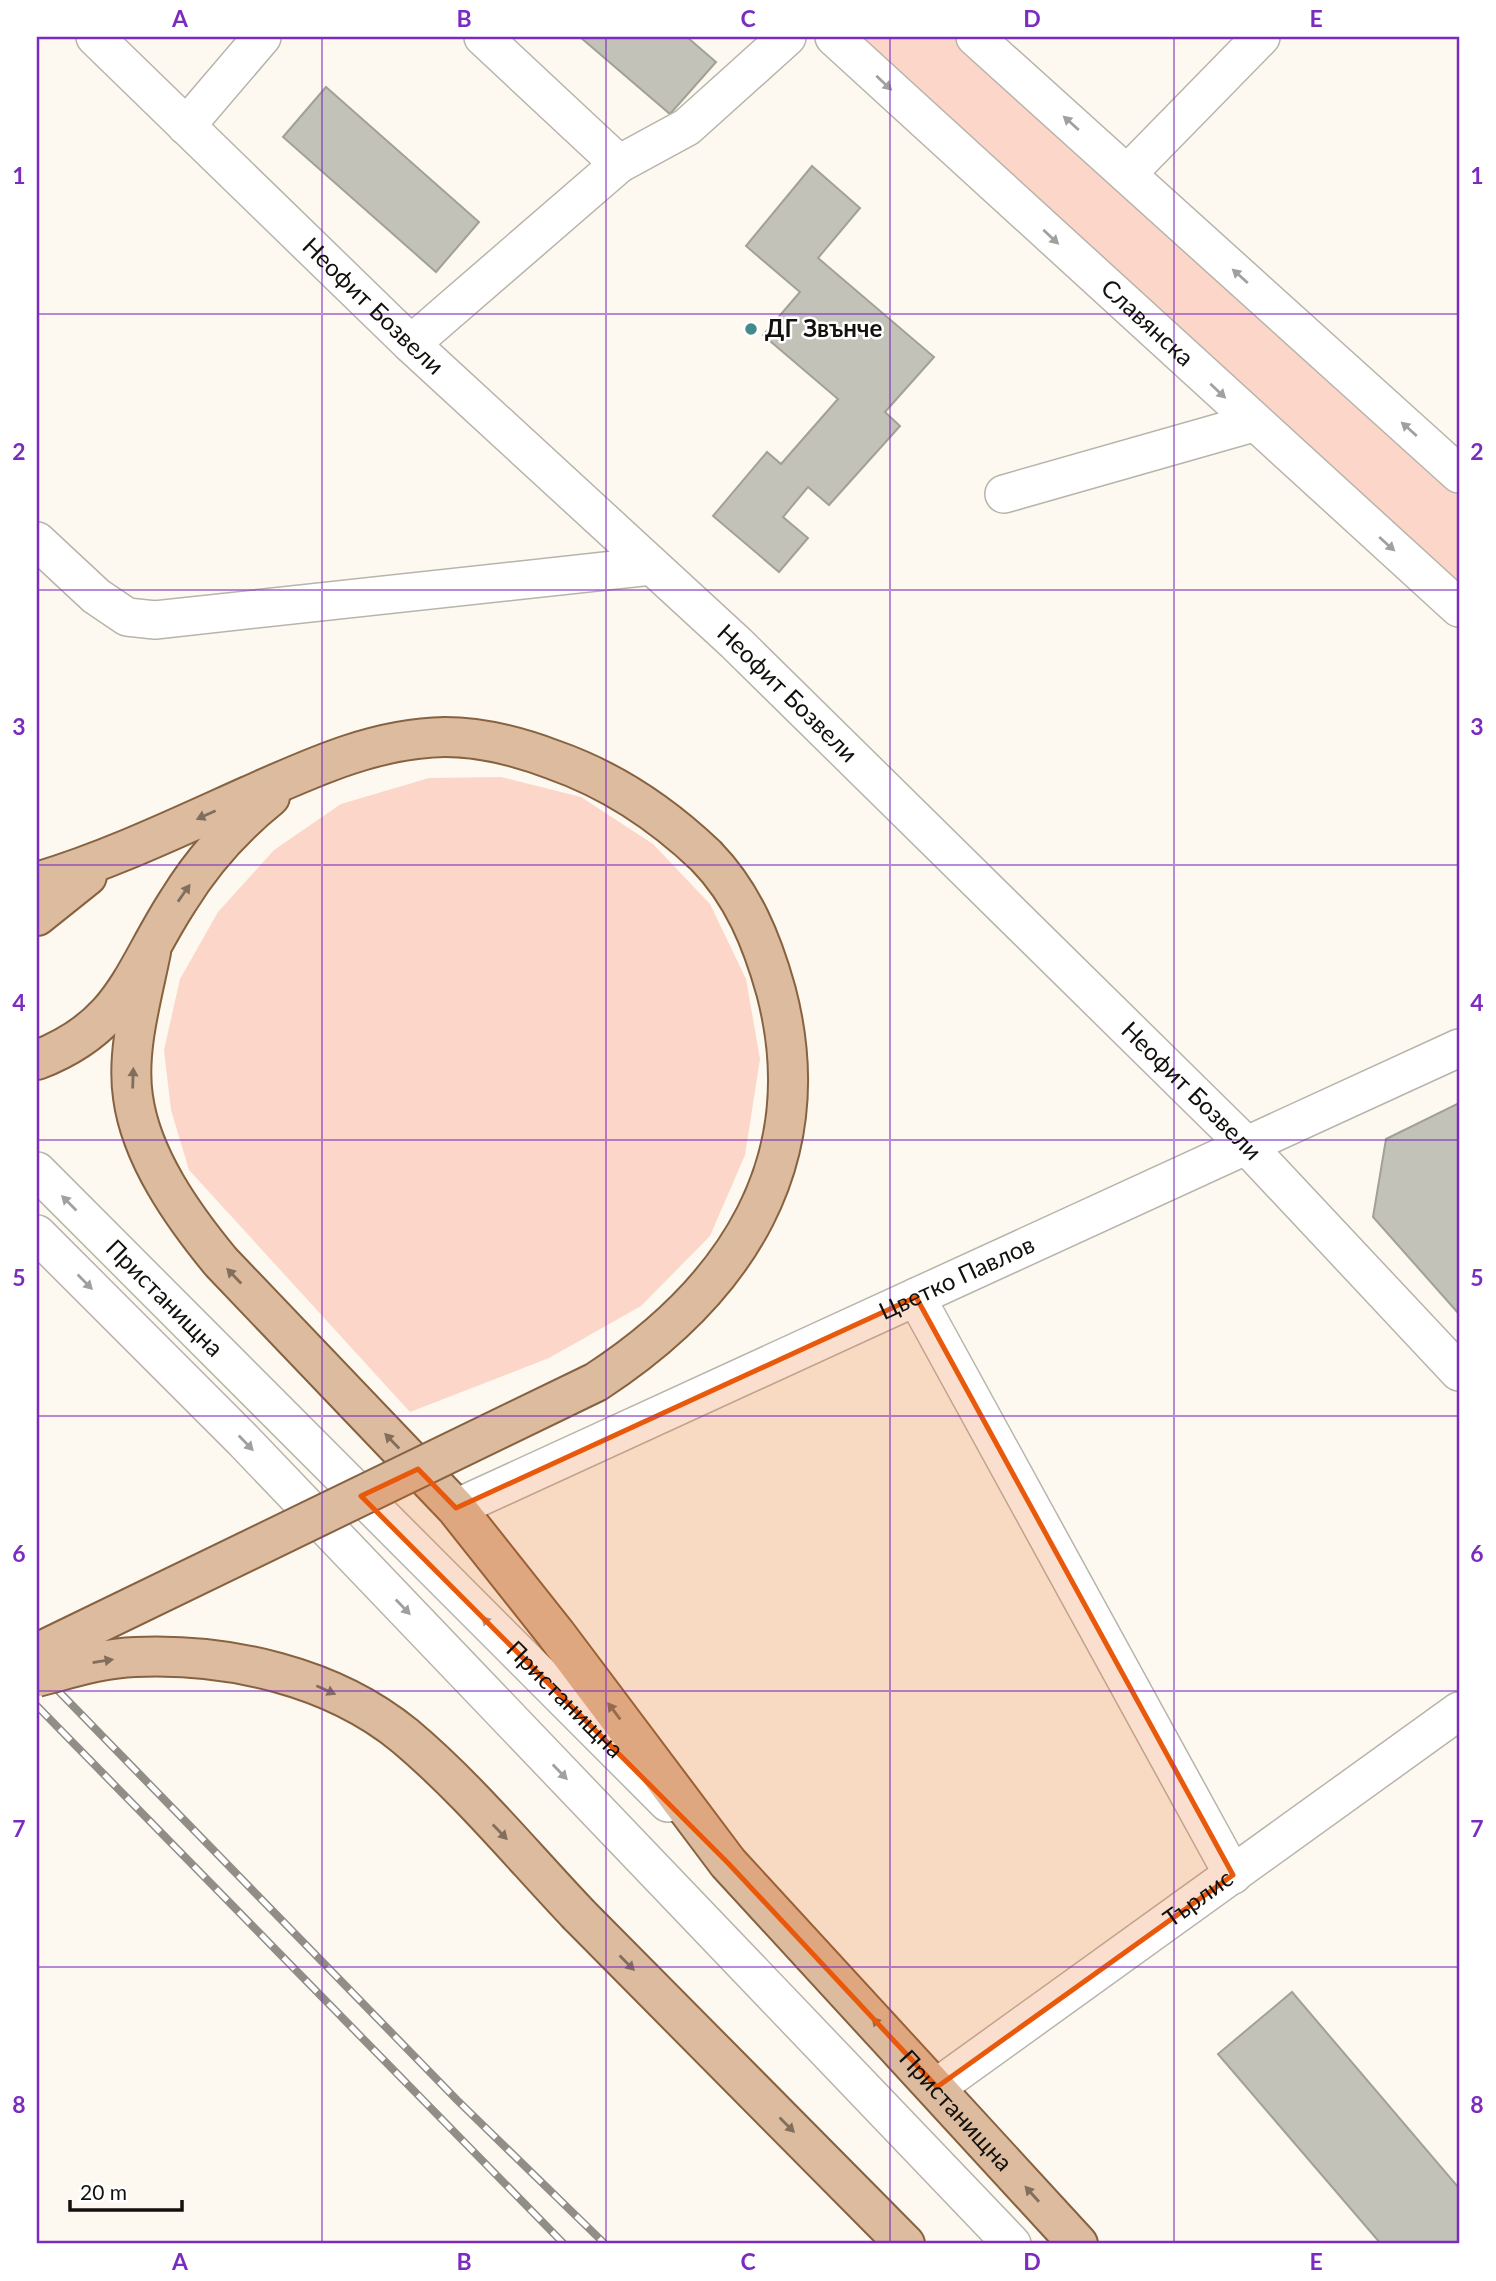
<svg xmlns="http://www.w3.org/2000/svg" width="1496" height="2281" font-family="Lato,sans-serif">
<rect width="100%" height="100%" fill="#fdf9f0"/>
<!-- green -->
<path fill="#fcd6c8" d="M854 37H958L1459 492V588Z
M501 777 581 797 653 844 710 904 746 979 760 1059 745 1155 710 1236 641 1306 549 1358 410 1412 189 1170 171 1110 164 1050 180 979 218 912 274 850 341 804 429 778Z"/>
<!-- building -->
<path fill="#c2c2b8" stroke="#a1a198" stroke-width="2" d="M580 37H687L716 62 670 114Z
M326 87 479 222 436 272 283 137Z
M812 166 860 208 818 258 934 357 885 412 900 426 829 505 808 487 783 517 808 538 779 572 713 516 767 452 781 464 838 399 763 335 800 292 746 246Z
M1459 1103V1314L1373 1217 1386 1139Z
M1292 1992 1459 2188V2244H1381L1218 2054Z"/>
<g fill="none" stroke-linecap="round" stroke-linejoin="round">
<!-- minor casing -->
<g stroke="#b8b4ab" stroke-width="40">
<g id="minor">
<path id="s1" d="M95 37 411 344 736 643 1247 1146 1459 1372"/>
<path d="M483 37 619 164"/>
<path id="s2" d="M834 37 1459 608"/>
<path d="M975 37 1459 474"/>
<path d="M186 126 262 37"/>
<path d="M1127 174 1261 37"/>
<path d="M411 344 619 164 687 127 787 37"/>
<path d="M1004 494 1253 423"/>
<path d="M37 541 96 596 127 617 155 620 651 566"/>
<path id="s3" d="M37 1171 668 1803"/>
<path d="M37 1234 242 1439 1012 2244"/>
<path d="M916 1297 1233 1875"/>
<path id="s4" d="M456 1508 1459 1048"/>
<path id="s5" d="M937 2087 1459 1711"/>
</g>
</g>
<!-- major casing -->
<g stroke="#876241" stroke-width="42">
<g id="major">
<path d="M37 882C110 860 179 827 248 796 311 768 375 738 445 737 483 737 520 747 554 760 611 780 662 814 706 856"/>
<path d="M37 916 87 876"/>
<path id="s6" d="M151 952C142 997 126 1051 133 1097 141 1157 183 1216 221 1262L456 1508 556 1634 728 1863 1078 2244"/>
<path d="M37 1060C125 1026 132 972 178 901 202 862 234 826 270 797"/>
<path d="M579 1915 905 2244"/>
</g>
</g>
<!-- minor -->
<use href="#minor" stroke="#fff" stroke-width="37"/>
<!-- major -->
<use href="#major" stroke="#dcbb9e" stroke-width="38"/>
<!-- rail casing -->
<g stroke="#918d87" stroke-width="8">
<path id="rail" d="M37 1669 457 2100 605 2244
M37 1706 564 2244"/>
</g>
<!-- rail -->
<use href="#rail" stroke="#fff" stroke-width="5" stroke-dasharray="16" stroke-linecap="butt"/>
<!-- major-bridge casing -->
<g stroke="#876241" stroke-width="42" stroke-linecap="butt">
<path id="major-bridge" d="M37 1653 596 1382C735 1291 821 1162 776 991 762 941 743 894 706 856
M37 1677C69 1669 102 1658 135 1657 228 1653 332 1676 405 1736 468 1789 522 1855 579 1915"/>
</g>
<!-- major-bridge -->
<use href="#major-bridge" stroke="#dcbb9e" stroke-width="38"/>
</g>
<!-- one-way arrows -->
<defs><path id="oneway-solid" d="M-6-.8H1V-3.2L6.5 0L1 3.2V.8H-6Z" transform="scale(1.75)"/></defs>
<g fill="#a1a09f">
<use href="#oneway-solid" transform="translate(884 83) rotate(43)"/>
<use href="#oneway-solid" transform="translate(1071 123) rotate(-138)"/>
<use href="#oneway-solid" transform="translate(1051 237) rotate(43)"/>
<use href="#oneway-solid" transform="translate(1240 276) rotate(-138)"/>
<use href="#oneway-solid" transform="translate(1218 391) rotate(43)"/>
<use href="#oneway-solid" transform="translate(1409 429) rotate(-138)"/>
<use href="#oneway-solid" transform="translate(1387 544) rotate(42)"/>
<use href="#oneway-solid" transform="translate(69 1203) rotate(-135)"/>
<use href="#oneway-solid" transform="translate(85 1282) rotate(45)"/>
<use href="#oneway-solid" transform="translate(246 1443) rotate(46)"/>
<use href="#oneway-solid" transform="translate(403 1607) rotate(46)"/>
<use href="#oneway-solid" transform="translate(489 1624) rotate(-135)"/>
<use href="#oneway-solid" transform="translate(560 1772) rotate(46)"/>
</g>
<g fill="#826e5d">
<use href="#oneway-solid" transform="translate(206 815) rotate(156)"/>
<use href="#oneway-solid" transform="translate(184 893) rotate(-55)"/>
<use href="#oneway-solid" transform="translate(133 1078) rotate(-88)"/>
<use href="#oneway-solid" transform="translate(234 1276) rotate(-134)"/>
<use href="#oneway-solid" transform="translate(392 1441) rotate(-134)"/>
<use href="#oneway-solid" transform="translate(103 1661) rotate(-9)"/>
<use href="#oneway-solid" transform="translate(326 1690) rotate(24)"/>
<use href="#oneway-solid" transform="translate(614 1711) rotate(-127)"/>
<use href="#oneway-solid" transform="translate(500 1832) rotate(46)"/>
<use href="#oneway-solid" transform="translate(627 1963) rotate(45)"/>
<use href="#oneway-solid" transform="translate(879 2025) rotate(-133)"/>
<use href="#oneway-solid" transform="translate(787 2125) rotate(45)"/>
<use href="#oneway-solid" transform="translate(1032 2194) rotate(-132)"/>
</g>
<!-- marked area -->
<path fill="#e8590c" fill-opacity="0.2" stroke="#e8590c" stroke-width="5" stroke-linejoin="round" d="M916 1297 1233 1875 937 2087 728 1863 361 1496 418 1469 456 1508Z"/>
<!-- grid -->
<path fill="none" stroke="#7b2cbf" stroke-width="2" stroke-opacity="0.55" d="M322 37V2244M606 37V2244M890 37V2244M1174 37V2244M37 314H1459M37 590H1459M37 865H1459M37 1140H1459M37 1416H1459M37 1691H1459M37 1967H1459"/>
<!-- markers -->
<circle fill="#428a8b" stroke="#fff" stroke-width="2.5" cx="751" cy="329" r="7"/>
<g text-anchor="middle" stroke-width="5" stroke-linejoin="round" paint-order="stroke">
<!-- street labels -->
<g font-size="24" fill="#13110e" stroke="#fff">
<text dy="8" stroke="none"><textPath href="#s1" startOffset="387">Неофит Бозвели</textPath></text>
<text dy="8" stroke="none"><textPath href="#s2" startOffset="424">Славянска</textPath></text>
<text dy="8" stroke="none"><textPath href="#s1" startOffset="954">Неофит Бозвели</textPath></text>
<text dy="8" stroke="none"><textPath href="#s1" startOffset="1521">Неофит Бозвели</textPath></text>
<text dy="8" stroke="none"><textPath href="#s4" startOffset="551">Цветко Павлов</textPath></text>
<text dy="8" stroke="none"><textPath href="#s3" startOffset="180">Пристанищна</textPath></text>
<text dy="8" stroke="none"><textPath href="#s3" startOffset="747">Пристанищна</textPath></text>
<text dy="8" stroke="none"><textPath href="#s5" startOffset="322">Търлис</textPath></text>
<text dy="8" stroke="none"><textPath href="#s6" startOffset="1460">Пристанищна</textPath></text>
</g>
<!-- poi labels -->
<g font-size="24" font-weight="bold" fill="#13110e" stroke="#fff" text-anchor="start">
<text x="765" y="337">ДГ Звънче</text>
</g>
</g>
<!-- border -->
<rect width="1496" height="2281" fill="none" stroke="#ffffff" stroke-width="77"/>
<!-- scale -->
<path d="M70 2200v10h112v-10" fill="none" stroke="#13110e" stroke-width="3.5"/>
<text x="80" y="2200" font-size="21" fill="#13110e" stroke="#ffffff" stroke-width="5" paint-order="stroke">20 m</text>
<rect x="38" y="38" width="1420" height="2204" fill="none" stroke="#7b2cbf" stroke-width="2.5"/>
<g font-size="23" text-anchor="middle" font-weight="bold" fill="#7b2cbf">
<text x="180" y="27">A</text>
<text x="464" y="27">B</text>
<text x="748" y="27">C</text>
<text x="1032" y="27">D</text>
<text x="1316" y="27">E</text>
<text x="19" y="184">1</text>
<text x="1477" y="184">1</text>
<text x="19" y="460">2</text>
<text x="1477" y="460">2</text>
<text x="19" y="735">3</text>
<text x="1477" y="735">3</text>
<text x="19" y="1011">4</text>
<text x="1477" y="1011">4</text>
<text x="19" y="1286">5</text>
<text x="1477" y="1286">5</text>
<text x="19" y="1562">6</text>
<text x="1477" y="1562">6</text>
<text x="19" y="1837">7</text>
<text x="1477" y="1837">7</text>
<text x="19" y="2113">8</text>
<text x="1477" y="2113">8</text>
<text x="180" y="2270">A</text>
<text x="464" y="2270">B</text>
<text x="748" y="2270">C</text>
<text x="1032" y="2270">D</text>
<text x="1316" y="2270">E</text>
</g>
</svg>
